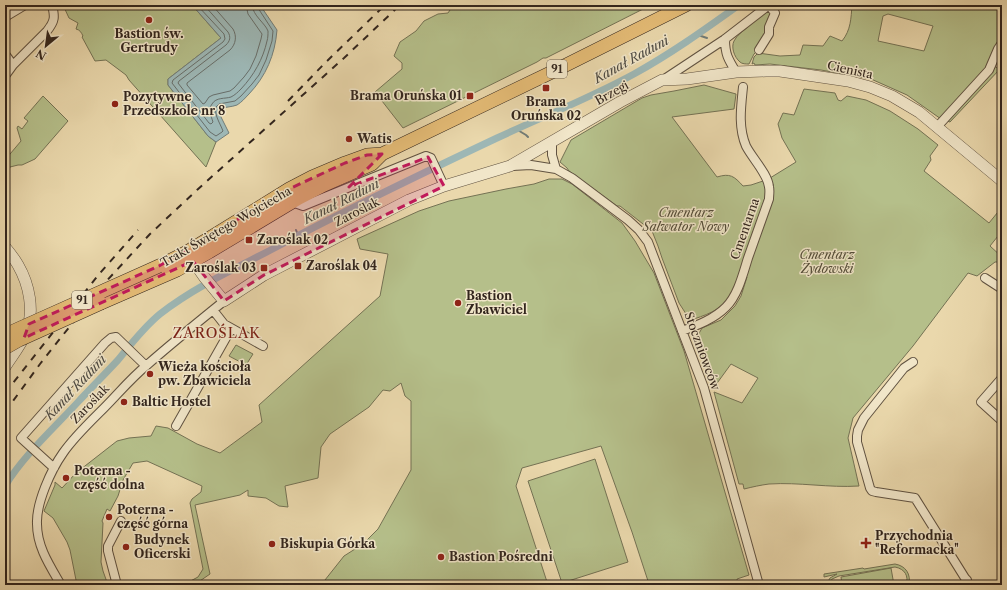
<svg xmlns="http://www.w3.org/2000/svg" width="1007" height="590" font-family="'Libre Caslon Text',serif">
<rect width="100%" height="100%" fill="#ead8ac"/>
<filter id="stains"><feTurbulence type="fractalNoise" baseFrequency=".005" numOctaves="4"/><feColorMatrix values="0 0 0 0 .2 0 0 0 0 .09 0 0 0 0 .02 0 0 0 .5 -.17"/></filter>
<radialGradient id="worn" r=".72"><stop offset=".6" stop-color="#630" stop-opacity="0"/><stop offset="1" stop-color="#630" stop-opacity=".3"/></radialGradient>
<!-- green -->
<path fill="#b5bf8a" stroke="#747254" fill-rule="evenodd" d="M63 5H192L221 38 168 79V85L208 136 216 142 206 167 129 80 126 75 106 60 95 61 82 37 83 36C81 32 80 30 76 29L78 23 69 18Z
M450 5H651L546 58H543L537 62 403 128 375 92 402 69V63L394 56 400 42 416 31 424 21 438 14 448 13 452 7Z
M852 5H1002V39L989 64 1000 69 950 122 941 119 907 95 871 79 821 70 770 64 755 65 754 63 752 64 754 57 758 53 780 56 800 55 803 45 823 46 830 36 842 41C851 30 851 18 852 5ZM888 14 933 26 924 51 878 41 883 16Z
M767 11 771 13 766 32 757 51 754 54 749 64C746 64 742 64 740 62 734 57 731 47 734 41 737 35 743 31 748 27L747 26Z
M704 85 736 94 734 109 672 117 717 177C730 173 734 176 743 186L751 185 766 180V199L733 291C724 308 712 313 694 319L688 317 679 303 662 258 658 246 652 231 620 206H617L569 171 567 168 560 162 571 140 642 98 651 95 674 91Z
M804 89 835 93 838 100 841 101 847 96 866 100 890 111 918 129 938 145 930 156 931 160 924 171 989 223 1002 207V231L990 246 1002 257 997 262H995L977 276 968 273 913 346 853 418 848 438 859 486C829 488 799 482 769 484 761 485 752 487 744 489L743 484H739L714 392 742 403 758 378 731 364 715 386 696 339 702 328 721 320 735 306 741 296 747 277 745 276 773 191V184L771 182 770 178 796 162 782 138 778 124 783 113 794 115Z
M43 96 68 121 35 159 22 165H18L10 167 5 176V160L21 141 17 128 18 126 22 129 28 121 24 118Z
M549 179H562L572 184 622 223 635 241 654 273 684 351 749 575 737 579 738 585H653L648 581 632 532 601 446 522 468 516 486 548 585H321L344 556 363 544 378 529 411 470V401L405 396 401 383 390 391 383 390 369 407 330 434 321 447 318 478 285 486 288 507 279 506 266 498 248 496V490L240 495 195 505 210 574 194 585H183L198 577 203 569 190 503 192 499 201 492 202 486 147 461 133 463 123 480 118 496 110 511 107 509 102 521 103 523 101 562 103 571 108 585H78L76 580 70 550 67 542 53 518 44 511 55 485V482L62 488 76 473 117 441 129 438 151 436 156 426 168 428 197 444 220 453 262 422 259 405 380 296 388 254 360 249 357 239 419 211 449 201 506 189 534 184Z
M236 345 253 354 246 365 229 356Z
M595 459 628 562 562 583 528 481Z
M895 564C906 566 911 574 909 585H906C909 576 905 569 895 567L839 576 832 579 829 585H826L830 578 837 574 824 577V574L863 568 864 569Z
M891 568 894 585H842L841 577Z"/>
<!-- water -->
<path fill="#9db7b5" stroke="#727d78" d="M192 5H260L277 30C275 55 266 76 249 94 245 98 242 102 237 105 232 107 224 107 219 109L221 117 229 133 216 142 208 136 168 85V79L221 38Z"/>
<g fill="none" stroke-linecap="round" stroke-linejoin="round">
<!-- shore -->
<path stroke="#686e69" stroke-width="1" d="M197 5 224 34 225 39 223 42 173 80 172 83 210 132 216 136 222 132 223 131C220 123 214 115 216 107L219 104 235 101 241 96 252 84 259 75 266 60 272 41 273 31 258 8 257 5
M204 5 228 32C231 37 230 41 226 45L179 81 178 83 209 123 211 124 213 122C211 116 208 109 212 104 216 97 225 99 231 97 235 95 238 92 241 89 254 75 263 59 267 41 268 38 268 34 268 31 265 23 253 16 252 5
M212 5 233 29C237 36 236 44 230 50L187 83V85L203 104 205 103 209 97 213 95 230 91 234 88 244 77 250 69 256 56 261 39 262 34 248 14 246 5"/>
<!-- stream -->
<path stroke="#727d78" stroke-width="2" d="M698 35 707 38
M516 129 526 135 528 137
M296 230 298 235"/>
<!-- canal -->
<path stroke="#9db7b5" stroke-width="7" d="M5 486C23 456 54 428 78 402 91 388 105 374 118 360 131 344 144 327 160 314 197 285 243 265 284 243 354 206 425 172 497 138 542 117 590 98 634 74 672 53 704 30 739 5"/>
<!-- minor casing -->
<g stroke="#605241" stroke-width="10">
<path id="minor" d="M5 17 25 5
M725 39C725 54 728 59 736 72
M759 50 769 34V27L775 13 769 5
M5 54 13 65
M5 76 13 65 47 31C55 21 55 17 52 5
M663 80 725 39 769 5
M937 127 989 70 998 49 1002 43
M552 142V155L556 169
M512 166 531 165 556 169 572 178 628 220 639 230 648 242 704 388 759 585
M292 202 303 206 426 156 431 158 444 186
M985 278 1002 289
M213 310 224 324 263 346
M682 331C698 325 714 319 726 307 738 295 743 274 748 258 755 238 762 219 769 199 769 195 770 191 769 187 768 174 752 158 746 146 738 127 741 107 743 87
M913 362 904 368 864 418 858 430 857 436V442L870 488 872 491 876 492 915 498 965 578 967 580 966 585
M1002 378 981 402 1002 421
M176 426 231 329
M54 468 21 438 105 343 111 338 116 337 146 366
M61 585C50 566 37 547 37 524 36 503 51 470 63 453 74 437 90 422 104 408 118 394 131 378 147 365 172 343 198 322 224 301
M117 585 108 551V546L121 521"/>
</g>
<!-- tertiary casing -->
<g stroke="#605241" stroke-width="12">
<path id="tertiary" d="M5 247C10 253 14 258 18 265 29 284 35 311 26 333 21 345 12 356 5 367
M189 255 205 278 224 301 264 275 409 200 444 186 510 166 620 102 662 80 687 79 736 72 766 71H780L848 81 870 87 892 96 919 112 1002 181"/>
</g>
<!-- primary casing -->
<g stroke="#32251d" stroke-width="14">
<path id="primary" d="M159 266 187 252 289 189 312 177 345 163 367 155 382 154
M101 303 177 270 209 252 299 198 324 185 372 164 382 154 550 73 686 5"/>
</g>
<!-- minor -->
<use href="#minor" stroke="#f1e6c9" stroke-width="8"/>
<!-- tertiary -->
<use href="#tertiary" stroke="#f1e6c9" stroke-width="11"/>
<!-- primary -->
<use href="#primary" stroke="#e5bc76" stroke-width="13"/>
<!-- rail -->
<path stroke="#32251d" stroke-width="2" stroke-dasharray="7 7" stroke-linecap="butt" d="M288 101 326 62 385 5
M5 393 100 273 138 230
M5 412 40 364 101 287 150 234 197 190 344 58 400 5"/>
<!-- primary-bridge casing -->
<g stroke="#32251d" stroke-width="14" stroke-linecap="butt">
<path id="primary-bridge" d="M5 335 18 329 159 266
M5 348 19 340 101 303"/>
</g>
<!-- primary-bridge -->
<use href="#primary-bridge" stroke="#e5bc76" stroke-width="13"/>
</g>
<!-- marked area -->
<path fill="#c2185b" fill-opacity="0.2" stroke="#c2185b" stroke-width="3" stroke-dasharray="8 5" stroke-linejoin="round" d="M382 154 349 187 428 157 444 186 264 275 224 301 193 261 24 338 29 324 159 266 289 189 345 163 367 155Z"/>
<!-- markers -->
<g fill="#8f2418" stroke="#f1e6c9" stroke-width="1.5">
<circle cx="149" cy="20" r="4"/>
<rect x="542" y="84" width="8" height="8" rx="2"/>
<rect x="466" y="92" width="8" height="8" rx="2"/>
<circle cx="115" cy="104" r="4"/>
<circle cx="349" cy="139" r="4"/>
<rect x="245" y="236" width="8" height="8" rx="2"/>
<rect x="294" y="262" width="8" height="8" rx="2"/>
<rect x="260" y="264" width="8" height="8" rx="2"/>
<circle cx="458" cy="303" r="4"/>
<circle cx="150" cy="374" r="4"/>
<circle cx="124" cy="402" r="4"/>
<circle cx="66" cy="478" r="4"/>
<circle cx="109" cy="517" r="4"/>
<path d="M864 537h4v4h4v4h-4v4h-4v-4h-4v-4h4z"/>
<circle cx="272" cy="544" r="4"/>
<circle cx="126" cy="547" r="4"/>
<circle cx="441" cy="557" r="4"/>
</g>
<g text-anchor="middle" stroke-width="3" stroke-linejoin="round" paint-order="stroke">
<!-- shield labels -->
<g fill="#f1e6c9" stroke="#6b5f51" stroke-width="1">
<rect x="547" y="60" width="20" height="18" rx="3"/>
<rect x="72" y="291" width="20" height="18" rx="3"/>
</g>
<g font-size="11" font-weight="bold" fill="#32251d">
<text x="557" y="73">91</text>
<text x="82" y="304">91</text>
</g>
<!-- poi labels -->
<g font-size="12" font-weight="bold" fill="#32251d" stroke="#f1e6c9" text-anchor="start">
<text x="149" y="38" text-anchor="middle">Bastion św.<tspan x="149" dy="14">Gertrudy</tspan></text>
<text x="462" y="100" text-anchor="end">Brama Oruńska 01</text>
<text x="123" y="101">Pozytywne<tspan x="123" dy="14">Przedszkole nr 8</tspan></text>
<text x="546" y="106" text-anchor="middle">Brama<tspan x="546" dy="14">Oruńska 02</tspan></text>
<text x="357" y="143">Watis</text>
<text x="257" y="244">Zaroślak 02</text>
<text x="306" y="270">Zaroślak 04</text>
<text x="256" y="272" text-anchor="end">Zaroślak 03</text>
<text x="466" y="300">Bastion<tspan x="466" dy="14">Zbawiciel</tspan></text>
<text x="158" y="371">Wieża kościoła<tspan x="158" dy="14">pw. Zbawiciela</tspan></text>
<text x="132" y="406">Baltic Hostel</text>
<text x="74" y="475">Poterna -<tspan x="74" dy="14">część dolna</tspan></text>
<text x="117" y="514">Poterna -<tspan x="117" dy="14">część górna</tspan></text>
<text x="875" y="540">Przychodnia<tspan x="875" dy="14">"Reformacka"</tspan></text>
<text x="134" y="544">Budynek<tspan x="134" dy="14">Oficerski</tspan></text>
<text x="280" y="548">Biskupia Górka</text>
<text x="449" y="561">Bastion Pośredni</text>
</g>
<!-- street labels -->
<g font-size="12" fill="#32251d" stroke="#f1e6c9">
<text transform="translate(850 70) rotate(12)" y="4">Cienista</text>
<text transform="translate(612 93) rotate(-29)" y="4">Brzegi</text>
<text transform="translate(357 212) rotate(-27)" y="4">Zaroślak</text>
<text transform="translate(226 227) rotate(-30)" y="4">Trakt Świętego Wojciecha</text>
<text transform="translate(745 229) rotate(-71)" y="4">Cmentarna</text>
<text transform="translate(702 351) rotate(70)" y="4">Stoczniowców</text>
<text transform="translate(90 404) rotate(-46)" y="4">Zaroślak</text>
</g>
<!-- park labels -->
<g font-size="12" font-style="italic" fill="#534c38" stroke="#f1e6c9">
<text x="686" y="217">Cmentarz<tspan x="686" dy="14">Salwator Nowy</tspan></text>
<text x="827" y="259">Cmentarz<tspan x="827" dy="14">Żydowski</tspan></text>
</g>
<!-- water labels -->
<g font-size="13" font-style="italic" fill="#4d4a43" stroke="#f1e6c9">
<text transform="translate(631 59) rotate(-29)" y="5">Kanał Raduni</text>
<text transform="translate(341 201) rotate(-27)" y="5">Kanał Raduni</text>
<text transform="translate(75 387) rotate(-47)" y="5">Kanał Raduni</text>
</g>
<!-- quarter labels -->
<g font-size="14" letter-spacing="1" fill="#7a1f14" stroke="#f1e6c9">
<text x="217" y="338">ZAROŚLAK</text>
</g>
</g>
<!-- margin -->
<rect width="1007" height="590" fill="none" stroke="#ead8ac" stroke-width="20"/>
<rect x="6" y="6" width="995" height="578" fill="none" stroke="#32251d" stroke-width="2"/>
<rect x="10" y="10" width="987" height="570" fill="none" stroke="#32251d"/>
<!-- north arrow -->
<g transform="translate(46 46) rotate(209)" stroke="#f1e6c9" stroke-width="3" paint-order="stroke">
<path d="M0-3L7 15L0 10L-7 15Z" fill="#32251d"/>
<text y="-6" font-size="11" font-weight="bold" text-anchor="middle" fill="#32251d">N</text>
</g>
<rect width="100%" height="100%" filter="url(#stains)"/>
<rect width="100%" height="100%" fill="url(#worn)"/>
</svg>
